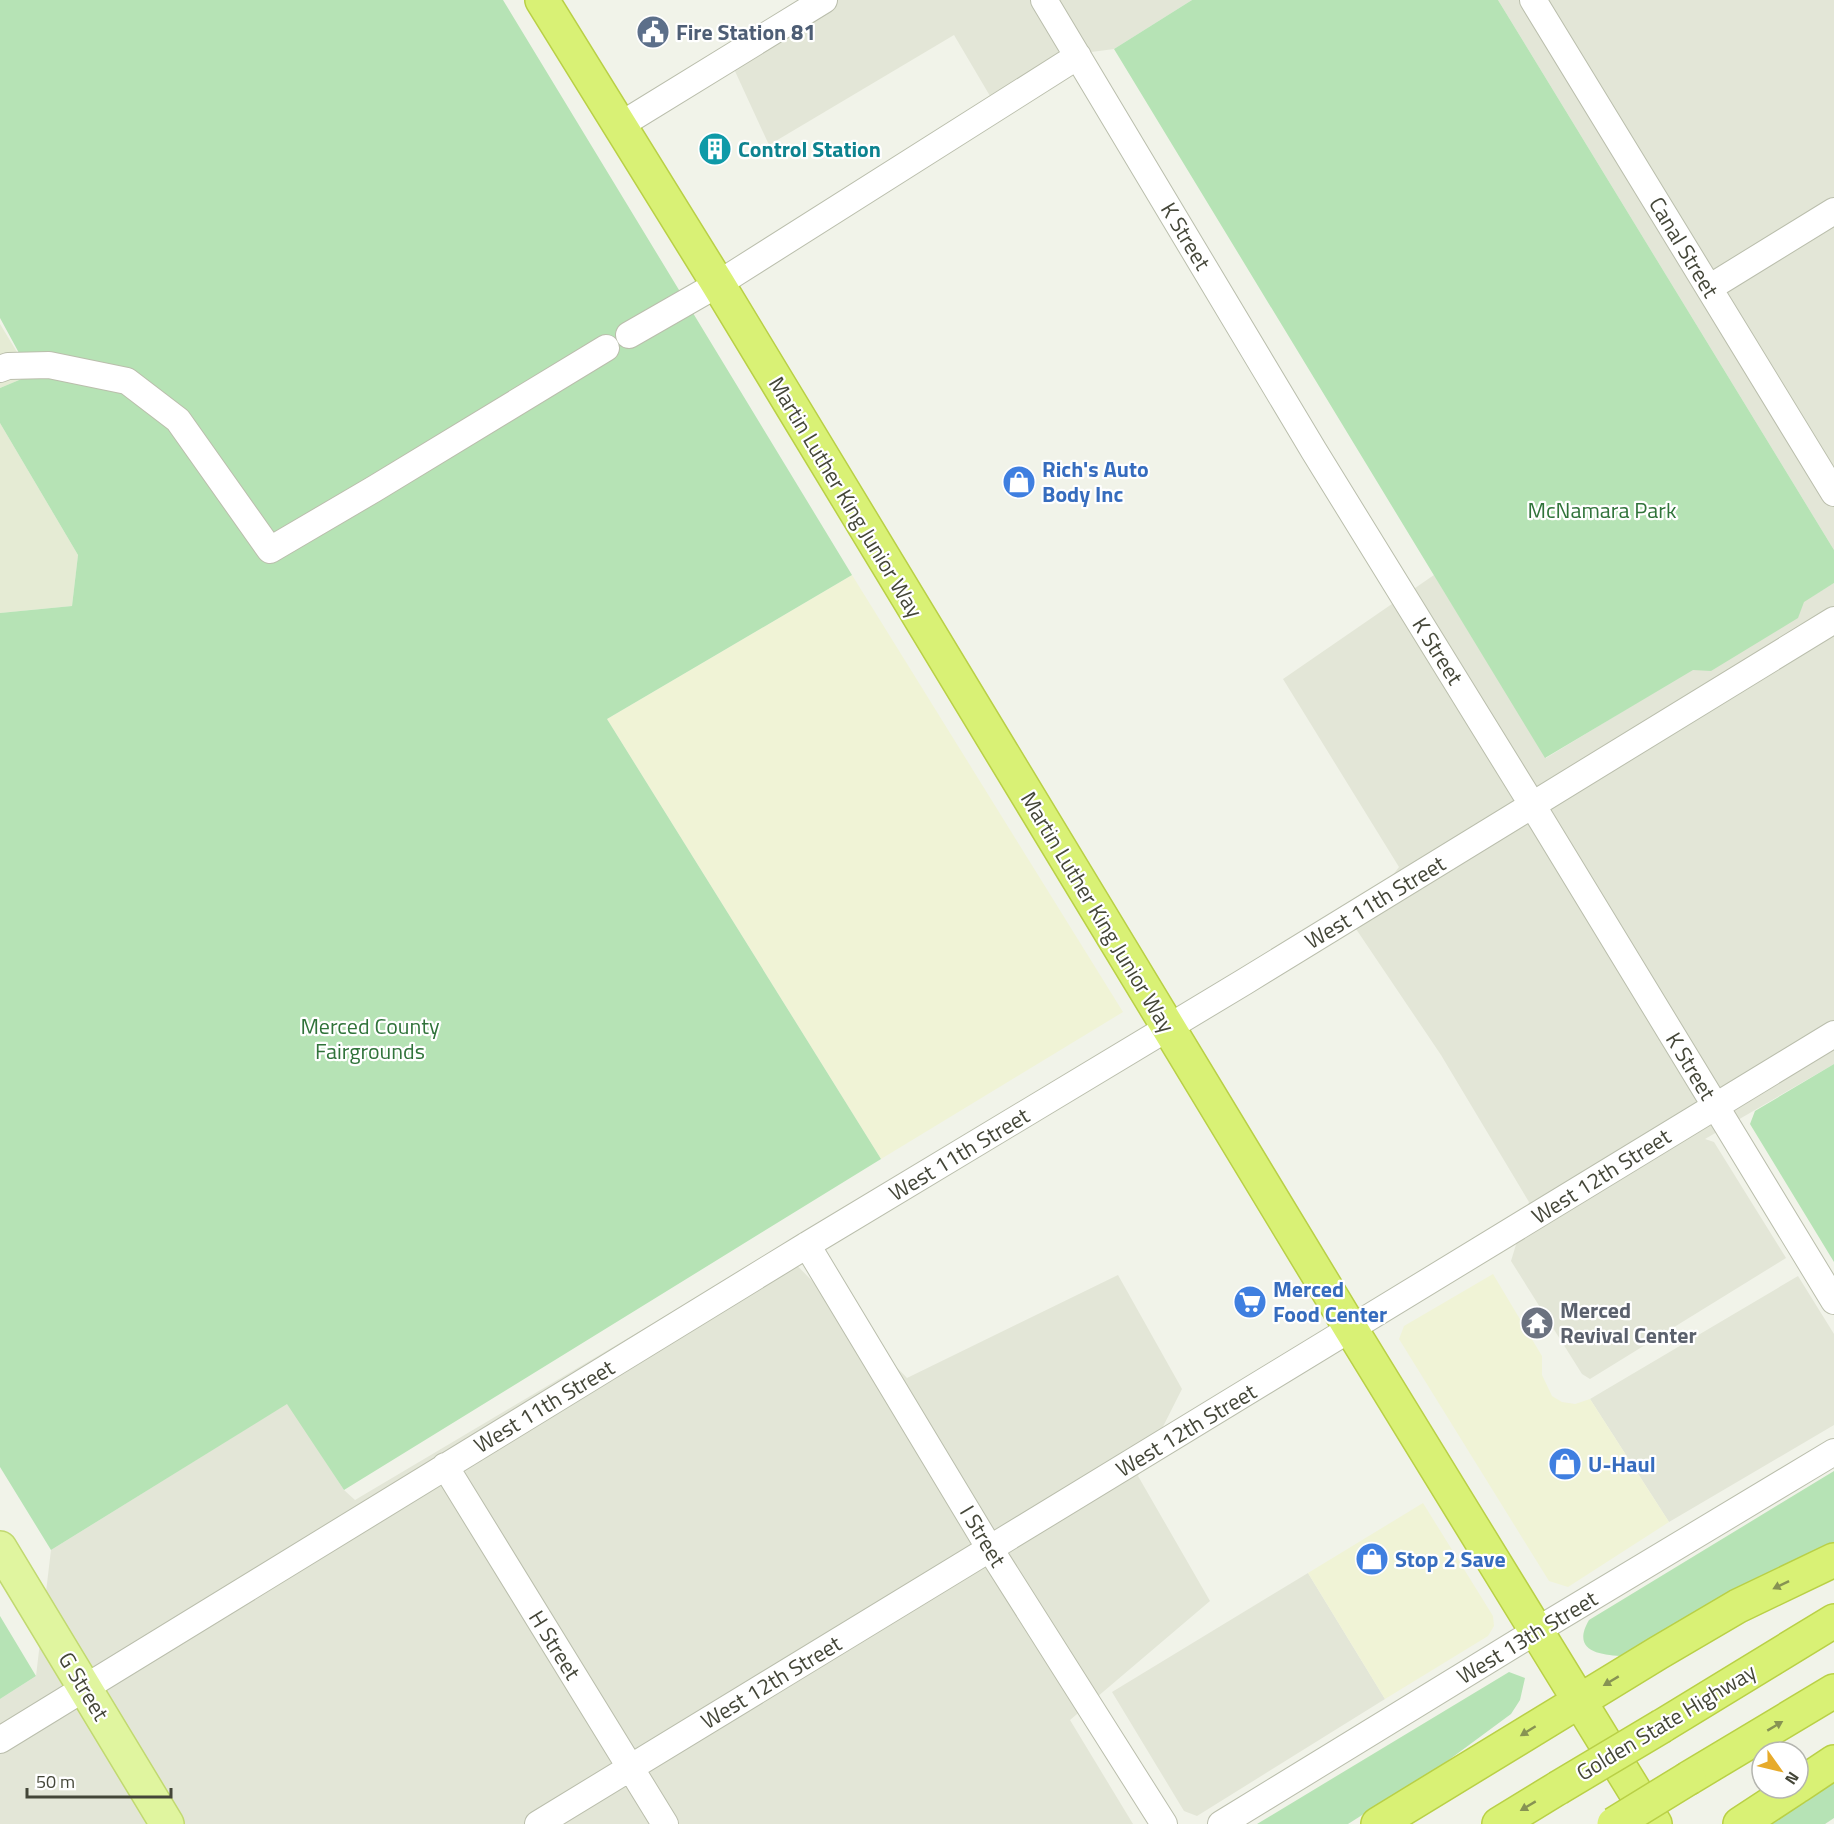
<svg xmlns="http://www.w3.org/2000/svg" width="1834" height="1824" font-family="'Titillium Web',sans-serif">
<rect width="100%" height="100%" fill="#f1f3e9"/>
<!-- residential -->
<path fill="#e3e6d7" d="M812 0H1192L1114 49 1061 56 990 96 954 35 769 145 734 69Z
M1498 0H1834V550Z
M1434 575 1546 758 1834 583V1064L1705 1139 1714 1142 1786 1258 1590 1379 1582 1374 1511 1261 1529 1202 1441 1055 1354 926 1399 867 1283 679Z
M780 1248 907 1378 1118 1275 1182 1389 1138 1476 1210 1601 1070 1720 1133 1824H0V1699L36 1676 51 1550 288 1403 344 1490 355 1500Z
M1798 1276 1834 1334V1425L1669 1522 1590 1399Z
M1308 1573 1385 1699 1197 1816 1184 1811 1112 1692Z"/>
<!-- commercial -->
<path fill="#f0f3d6" d="M852 575 1123 1012 881 1159 607 719Z
M1493 1274 1542 1356V1375L1552 1396 1562 1402 1575 1404 1590 1399 1669 1522 1568 1587 1549 1581 1399 1339 1404 1326Z
M1423 1503 1493 1616 1494 1626 1488 1636 1385 1699 1308 1573Z"/>
<!-- education -->
<path fill="#e5ebd4" d="M0 324 31 375 0 388Z
M0 423 78 555 72 606 0 613Z"/>
<!-- green -->
<path fill="#b6e3b5" d="M0 0H503L852 575 607 719 881 1159 344 1490 287 1404 51 1550 0 1467V613L72 606 78 555 0 423V388L31 375 0 318Z
M1192 0H1498L1834 550V583L1804 602 1798 618 1711 671 1693 670 1545 758 1114 49Z
M1834 1064V1262L1750 1124 1755 1111Z
M1834 1471V1545L1624 1656C1599 1655 1571 1651 1589 1620Z
M0 1616 36 1676 0 1699Z
M1509 1672 1525 1678 1520 1700 1511 1714 1446 1762 1348 1824H1257Z
M1834 1775V1818L1825 1824H1759Z"/>
<g fill="none" stroke-linecap="round" stroke-linejoin="round">
<!-- minor casing -->
<g stroke="#babeac" stroke-width="28">
<path id="minor" d="M1044 0 1314 451 1533 806 1834 1301
M1533 0 1834 493
M619 126 824 0
M1709 288 1834 211
M629 335 718 284 1078 56
M0 369 8 366 49 365 127 381 178 420 270 550 374 489 606 348
M807 1245 990 1549 1164 1824
M445 1466 665 1824
M0 1740 807 1245 1244 982 1834 620
M538 1824 1834 1034
M1221 1824 1536 1631 1834 1452"/>
</g>
<!-- major casing -->
<g stroke="#c1d970" stroke-width="36">
<path id="major" d="M0 1548 167 1824"/>
</g>
<!-- highway casing -->
<g stroke="#b9d046" stroke-width="36">
<path id="highway" d="M542 0 718 284 1351 1329 1655 1824
M1662 1726 1834 1621
M1689 1778 1834 1691
M1798 1786 1834 1762
M1378 1824 1658 1653 1738 1606 1834 1560
M1499 1824 1558 1788
M1740 1824 1795 1788"/>
</g>
<!-- minor -->
<use href="#minor" stroke="#fff" stroke-width="26"/>
<!-- major -->
<use href="#major" stroke="#e0f59f" stroke-width="33"/>
<!-- highway -->
<use href="#highway" stroke="#d9f175" stroke-width="33"/>
<!-- highway-bridge casing -->
<g stroke="#b9d046" stroke-width="36" stroke-linecap="butt">
<path id="highway-bridge" d="M1558 1788 1662 1726
M1614 1824 1689 1778"/>
</g>
<!-- highway-bridge -->
<use href="#highway-bridge" stroke="#d9f175" stroke-width="33"/>
</g>
<!-- one-way arrows -->
<defs><path id="oneway-solid" d="M-6-.8H1V-3.2L6.5 0L1 3.2V.8H-6Z" transform="scale(1.5)"/></defs>
<g fill="#879353">
<use href="#oneway-solid" transform="translate(1781 1585) rotate(154)"/>
<use href="#oneway-solid" transform="translate(1611 1681) rotate(149)"/>
<use href="#oneway-solid" transform="translate(1775 1726) rotate(-31)"/>
<use href="#oneway-solid" transform="translate(1528 1731) rotate(148)"/>
<use href="#oneway-solid" transform="translate(1528 1806) rotate(149)"/>
</g>
<!-- icons -->
<defs>
<g id="civic-disc" transform="scale(1.725)"><circle r="9.5" fill="#5c6f8a" stroke="#fff"/><path d="M-.6-6.5H3V-4.5H.6V-3L4-1V1h2V6H-6V1h2V-1L-.6-3ZM-1.2 2.5V6h2.4V2.5Z" fill="#fff"/></g>
<g id="building-disc" transform="scale(1.725)"><circle r="9.5" fill="#0f9aa8" stroke="#fff"/><path d="M-4-6H4V6H1V3H-1V6H-4ZM-2.5-4.3h1.7v1.8h-1.7ZM.8-4.3h1.7v1.8H.8ZM-2.5-1h1.7V.8h-1.7ZM.8-1h1.7V.8H.8Z" fill="#fff"/></g>
<g id="shop-disc" transform="scale(1.725)"><circle r="9.5" fill="#3f7fe0" stroke="#fff"/><path d="M-5-2.5h2.3a2.7 3.5 0 0 1 5.4 0H5L5.5 6h-11ZM-1.5-2.5h3a1.5 2.3 0 0 0-3 0Z" fill="#fff"/></g>
<g id="supermarket-disc" transform="scale(1.725)"><circle r="9.5" fill="#3f7fe0" stroke="#fff"/><path d="M-6-5.5h2.5l.6 2H6L4.5 2H-2.5L-4.4-4H-6ZM-1.5 3.2a1.3 1.3 0 1 0 .1 0ZM3 3.2a1.3 1.3 0 1 0 .1 0Z" fill="#fff"/></g>
<g id="temple-disc" transform="scale(1.725)"><circle r="9.5" fill="#6b7280" stroke="#fff"/><path d="M0-6L5-2H3V0L6.5 2.5H4V6H1.5V3h-3V6H-4V2.5H-6.5L-3 0V-2H-5Z" fill="#fff"/></g>
</defs>
<g fill-rule="evenodd">
<use href="#civic-disc" x="653" y="32"/>
<use href="#building-disc" x="715" y="149"/>
<use href="#shop-disc" x="1019" y="482"/>
<use href="#supermarket-disc" x="1250" y="1302"/>
<use href="#temple-disc" x="1537" y="1323"/>
<use href="#shop-disc" x="1565" y="1464"/>
<use href="#shop-disc" x="1372" y="1559"/>
</g>
<g text-anchor="middle" stroke-width="4.5" stroke-linejoin="round" paint-order="stroke">
<!-- service labels -->
<g font-size="22" font-weight="bold" fill="#4e5e75" stroke="#fff" text-anchor="start">
<text x="676" y="40">Fire Station 81</text>
</g>
<!-- culture labels -->
<g font-size="22" font-weight="bold" fill="#0d838f" stroke="#fff" text-anchor="start">
<text x="738" y="157">Control Station</text>
</g>
<!-- street labels -->
<g font-size="22" fill="#444638" stroke="#fff">
<text transform="translate(1186 236) rotate(59)" y="8">K Street</text>
<text transform="translate(1684 247) rotate(59)" y="8">Canal Street</text>
<text transform="translate(846 497) rotate(59)" y="8">Martin Luther King Junior Way</text>
<text transform="translate(1438 651) rotate(58)" y="8">K Street</text>
<text transform="translate(1375 902) rotate(-31)" y="8">West 11th Street</text>
<text transform="translate(1098 912) rotate(59)" y="8">Martin Luther King Junior Way</text>
<text transform="translate(1691 1066) rotate(59)" y="8">K Street</text>
<text transform="translate(959 1154) rotate(-31)" y="8">West 11th Street</text>
<text transform="translate(1601 1176) rotate(-32)" y="8">West 12th Street</text>
<text transform="translate(544 1406) rotate(-31)" y="8">West 11th Street</text>
<text transform="translate(1186 1430) rotate(-31)" y="8">West 12th Street</text>
<text transform="translate(983 1536) rotate(59)" y="8">I Street</text>
<text transform="translate(1527 1637) rotate(-31)" y="8">West 13th Street</text>
<text transform="translate(555 1645) rotate(58)" y="8">H Street</text>
<text transform="translate(771 1682) rotate(-31)" y="8">West 12th Street</text>
<text transform="translate(84 1686) rotate(59)" y="8">G Street</text>
<text transform="translate(1666 1722) rotate(-31)" y="8">Golden State Highway</text>
</g>
<!-- shop labels -->
<g font-size="22" font-weight="bold" fill="#366cbe" stroke="#fff" text-anchor="start">
<text x="1042" y="477">Rich's Auto<tspan x="1042" dy="25">Body Inc</tspan></text>
<text x="1273" y="1297">Merced<tspan x="1273" dy="25">Food Center</tspan></text>
<text x="1588" y="1472">U-Haul</text>
<text x="1395" y="1567">Stop 2 Save</text>
</g>
<!-- park labels -->
<g font-size="22" fill="#30733a" stroke="#fff">
<text x="1602" y="518">McNamara Park</text>
<text x="370" y="1034">Merced County<tspan x="370" dy="25">Fairgrounds</tspan></text>
</g>
<!-- worship labels -->
<g font-size="22" font-weight="bold" fill="#5b616d" stroke="#fff" text-anchor="start">
<text x="1560" y="1318">Merced<tspan x="1560" dy="25">Revival Center</tspan></text>
</g>
</g>
<!-- north arrow -->
<g transform="translate(1780 1770) rotate(124)"><circle r="28" fill="#ffffff" stroke="#b4b5af" stroke-width="1.5"/>
<path d="M0-4.5L10 22L0 15L-10 22Z" fill="#e7ab2b"/>
<text y="-9" font-size="16" font-weight="bold" text-anchor="middle" fill="#444638">N</text>
</g>
<!-- scale -->
<path d="M27 1788v9h144v-9" fill="none" stroke="#444638" stroke-width="3"/>
<text x="36" y="1788" font-size="18" fill="#444638" stroke="#ffffff" stroke-width="4.5" paint-order="stroke">50 m</text>
</svg>
